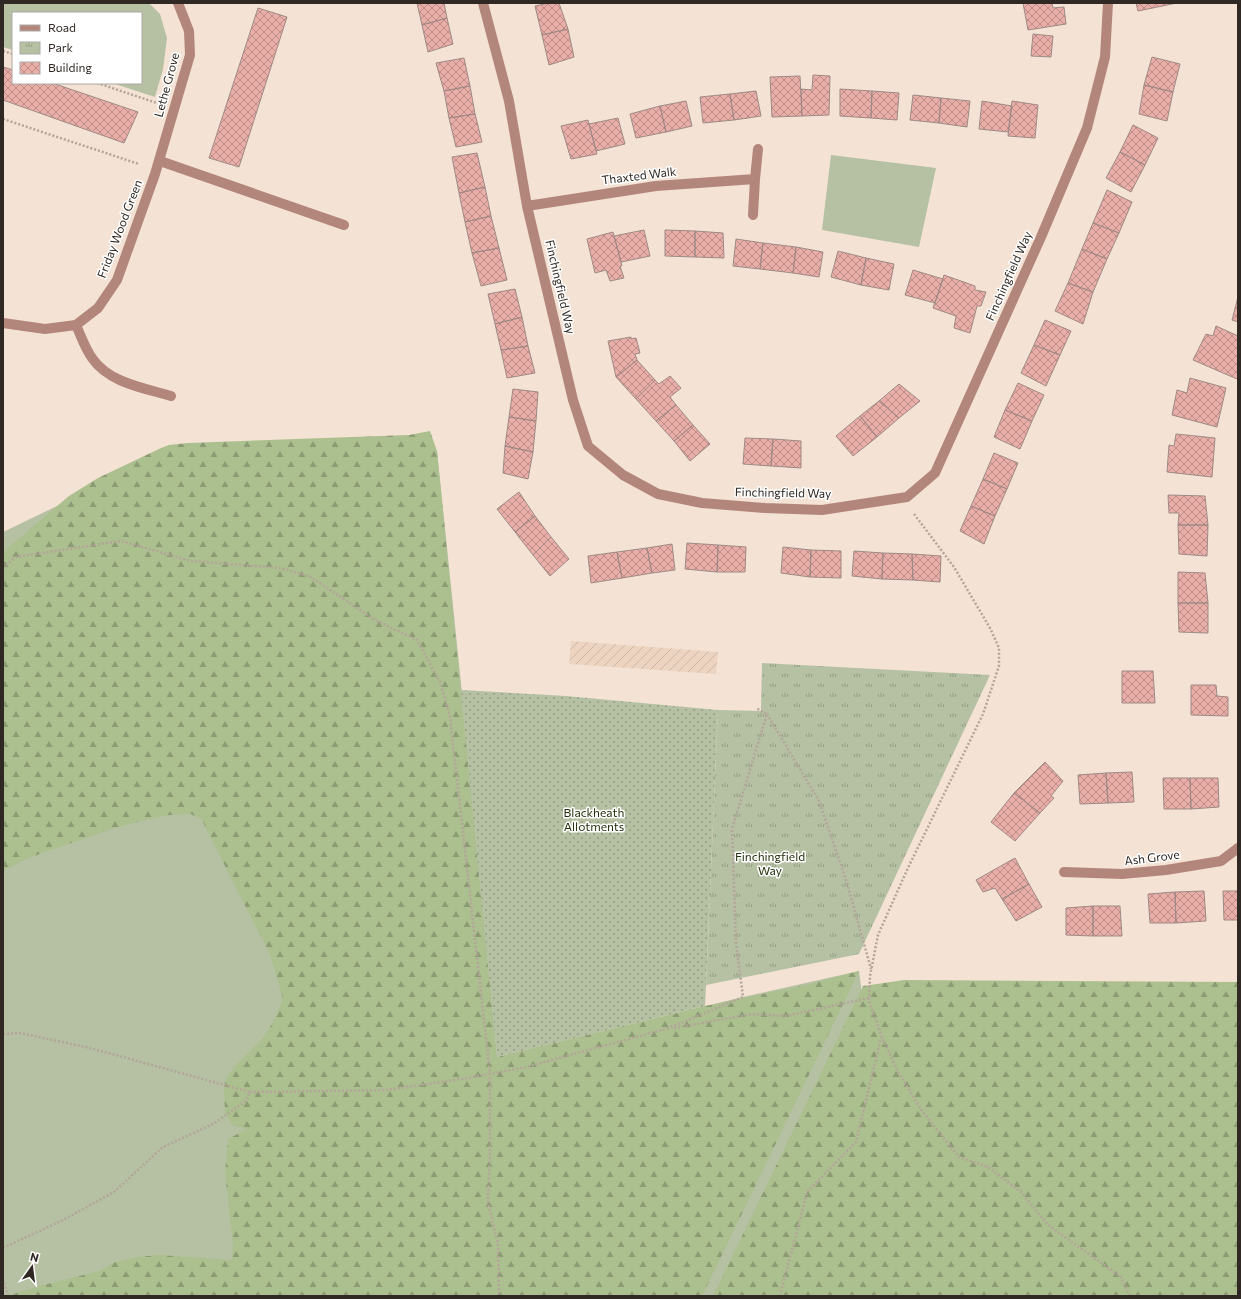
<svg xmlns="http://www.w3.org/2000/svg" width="1241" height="1299" font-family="Commissioner,sans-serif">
<defs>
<pattern id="industrial-furrows" width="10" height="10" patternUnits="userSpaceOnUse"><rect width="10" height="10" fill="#edd4c1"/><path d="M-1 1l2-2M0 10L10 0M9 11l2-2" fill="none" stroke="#ccb6a6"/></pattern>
<pattern id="forest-firs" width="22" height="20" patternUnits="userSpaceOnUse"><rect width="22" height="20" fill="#acbf8e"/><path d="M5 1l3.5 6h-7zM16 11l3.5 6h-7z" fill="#8c9b74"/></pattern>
<pattern id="park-tufts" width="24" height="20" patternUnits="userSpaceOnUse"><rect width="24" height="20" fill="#b5c1a2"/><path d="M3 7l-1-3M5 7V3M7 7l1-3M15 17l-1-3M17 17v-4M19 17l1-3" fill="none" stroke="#949d84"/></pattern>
<pattern id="garden-dots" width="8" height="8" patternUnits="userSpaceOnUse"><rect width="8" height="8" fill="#b5c1a2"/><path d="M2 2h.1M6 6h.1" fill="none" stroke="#949d84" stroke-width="1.8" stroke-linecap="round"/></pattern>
<pattern id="building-cross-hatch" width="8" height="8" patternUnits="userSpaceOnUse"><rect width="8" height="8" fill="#e9aea8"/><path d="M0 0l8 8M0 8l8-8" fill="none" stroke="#bd8e88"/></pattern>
</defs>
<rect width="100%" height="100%" fill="#f4e2d4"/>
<!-- industrial -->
<path fill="url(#industrial-furrows)" d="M571 641 718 652 716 674 569 664Z"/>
<!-- grass -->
<path fill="#b5c1a2" d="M3 3H149L160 14 167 38 163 69 155 97 112 83H141V13H13V50L3 47Z
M831 155 936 168 919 247 822 230Z
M188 443 437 451 479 857 497 1057 743 997 859 971 868 1040 788 1296H3V532Z"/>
<!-- forest -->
<path fill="url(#forest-firs)" d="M430 431 437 451 497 1057 705 1006 811 984 859 971 764 1168 702 1296H7L43 1285 100 1271 113 1263 138 1257 159 1255 232 1260 233 1243 225 1173 228 1139 247 1129 232 1125 225 1112 224 1088 226 1078 237 1064 263 1038 270 1027 279 1010 283 999 270 954 238 892 202 820 191 814 170 815 149 819 115 828 45 852 26 859 3 871V552L69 496 98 478 161 448 169 445 188 443 409 435Z
M904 980 1238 982V1296H713L863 986Z"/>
<!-- park -->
<path fill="url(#park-tufts)" d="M762 663 990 675 859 954 706 985 718 710 761 711Z"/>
<!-- garden -->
<path fill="url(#garden-dots)" d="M461 690 566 696 718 710 705 1006 497 1057Z"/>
<!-- building -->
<path fill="url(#building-cross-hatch)" stroke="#9f8986" d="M417 3H444L447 18 422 25Z
M549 3H559L568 29 542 35 535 6Z
M1023 3H1052L1053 8 1064 7 1066 24 1028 30Z
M1136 3H1177L1138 11Z
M258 8 287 17 239 167 209 158Z
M447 18 453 44 428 52 422 25Z
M568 29 574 57 549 65 542 35Z
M1033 34 1053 36 1051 57 1031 56Z
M1152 57 1180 64 1173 92 1144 85Z
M464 58 470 86 444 91 436 63Z
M3 67 13 70V83H52L138 112 124 143 3 100Z
M813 75 830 76 829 115 802 116 801 89 812 90Z
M800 76 802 116 772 117 770 77Z
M1144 85 1173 92 1167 121 1139 114Z
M470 86 475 114 449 118 444 91Z
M840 89 872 91 871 118 840 116Z
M756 91 761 116 734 120 730 94Z
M872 91 899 93 897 120 871 118Z
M730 94 734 120 703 123 700 97Z
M913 95 941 98 939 123 910 120Z
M941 98 970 101 967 127 939 123Z
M686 101 692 126 666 132 660 106Z
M982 101 1012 106 1008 132 979 129Z
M1012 101 1038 105 1035 138 1008 136Z
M660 106 666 132 636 138 630 114Z
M475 114 482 142 456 147 449 118Z
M618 118 625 144 596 151 589 124Z
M588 120 597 154 571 159 561 126Z
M1133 125 1158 138 1145 165 1120 152Z
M1120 152 1145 165 1131 192 1106 178Z
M477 153 485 187 459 193 452 157Z
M485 187 491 216 465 222 459 193Z
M1107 190 1132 202 1119 233 1093 223Z
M491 216 499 248 472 253 465 222Z
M1093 223 1119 233 1107 259 1082 249Z
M644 230 650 256 621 262 614 236Z
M665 230 695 231V257L665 256Z
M695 231 723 233 724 258 695 257Z
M613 232 621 262 622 266H620L624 278 610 281 606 270 595 273 587 239Z
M736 239 763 243 760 269 733 266Z
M763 243 796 247 793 273 760 269Z
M796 247 823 252 819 277 793 273Z
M499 248 507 280 481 286 472 253Z
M1082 249 1107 259 1093 292 1068 283Z
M838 251 866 258 861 285 831 277Z
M866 258 894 264 889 290 861 285Z
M913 270 943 279 935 303 905 295Z
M944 275 975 286V290L986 292 981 306H977L970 333 954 328 956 316 933 308Z
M1068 283 1093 292 1083 324 1055 311Z
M515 289 522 317 495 324 488 294Z
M1238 297V322L1232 320Z
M522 317 528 346 501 350 495 324Z
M1045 320 1071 331 1060 355 1034 345Z
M1216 326 1238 336V376L1237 379 1193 360 1206 334 1213 336Z
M631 337V339L636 338 640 353 635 354 637 360 616 377 608 341Z
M1034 345 1060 355 1046 386 1021 373Z
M528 346 535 373 507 378 501 350Z
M637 360 655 380 636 399 616 377Z
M670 376 681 388 670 397 676 405 656 421 636 399 655 380 659 384Z
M1190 378 1226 388 1217 427 1172 415 1177 390 1187 393Z
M1018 383 1044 395 1032 421 1005 410Z
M899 384 920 401 899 418 879 401Z
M513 389 538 392 536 421 509 417Z
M879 401 899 418 877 437 860 416Z
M676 405 693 425 674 441 656 421Z
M1005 410 1032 421 1020 449 994 437Z
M860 416 877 437 853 456 836 436Z
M509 417 536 421 533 452 505 446Z
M693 425 710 444 690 461 674 441Z
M1176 434 1215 438 1212 477 1167 472 1169 445 1174 446Z
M745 438 773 439 771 466 743 464Z
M773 439 801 441V468L771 466Z
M505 446 533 452 528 479 503 473Z
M994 453 1018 463 1007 489 983 479Z
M983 479 1007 489 995 516 971 506Z
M519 492 535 516 515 532 497 509Z
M1168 495 1205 496 1208 525H1178L1179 513H1169Z
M971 506 995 516 984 544 960 531Z
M535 516 551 537 533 555 515 532Z
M1178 525H1208L1207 556 1179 554Z
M551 537 569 559 550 576 533 555Z
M687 543 718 545 717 572 685 569Z
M672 544 675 570 652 573 647 548Z
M718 545 746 547 745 572H717Z
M783 547 811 550 810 577 781 573Z
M647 548 652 573 622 578 617 552Z
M811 550 841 551V578L810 577Z
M854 551 883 553 882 579 852 576Z
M617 552 622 578 591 583 588 556Z
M883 553 912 554 913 580 882 579Z
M912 554 941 556 940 582 913 580Z
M1178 572 1205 573 1208 603H1178Z
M1178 603H1208V633L1179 632Z
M1122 671H1153L1155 703H1122Z
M1191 685H1216L1217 696 1228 697V716L1191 715Z
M1045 762 1063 781 1051 796 1054 798 1040 813 1014 793Z
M1132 772 1134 802 1108 803 1106 773Z
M1106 773 1108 803 1080 804 1078 775Z
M1163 778H1190L1191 809H1164Z
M1190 778H1218L1219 807 1191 809Z
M1014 793 1040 813 1015 841 991 822Z
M1015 858 1029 884 1002 899 995 888 983 892 976 880Z
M1029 884 1042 907 1016 921 1002 899Z
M1204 891 1206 921 1176 923 1175 892Z
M1223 891H1238V920H1224Z
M1175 892 1176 923H1150L1148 894Z
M1093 906V936L1066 935V908Z
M1093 906H1120L1122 936H1093Z"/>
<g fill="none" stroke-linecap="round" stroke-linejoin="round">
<!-- path -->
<path stroke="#b3a59a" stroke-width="2.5" stroke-dasharray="2 2" stroke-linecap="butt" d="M3 51 13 54
M97 83 157 103
M3 119 139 164
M914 514 954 567 990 628 999 648V666L983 714 907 870 878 935 870 976 869 1001 882 1037 897 1070 922 1111 959 1157 988 1167 1021 1192 1048 1225 1121 1277 1130 1296
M3 568 16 557 121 541 191 561 280 568 309 576 375 620 417 640 440 682 450 717 490 1073V1154L488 1202 498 1244 499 1296
M767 714 819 801 847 883 871 969
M674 1028 752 1014 785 1016 869 998
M3 1034 20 1033 90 1048 250 1092
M3 1248 63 1220 114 1192 163 1147 213 1124 246 1101 250 1092 387 1090 468 1078 526 1067 669 1028 743 997 736 943 732 829 767 714 756 708
M3 1279 8 1296
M780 1296 807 1192 856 1142 881 1038"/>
<!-- minor -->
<path stroke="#b3867b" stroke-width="10" d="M483 3 509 101 527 206 573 400 588 446 623 475 658 494 702 503 765 508 822 510 907 497 935 473 1041 237 1087 128 1105 57 1108 3
M160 161 344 225
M755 179 758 149
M527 206 656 186 755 179 753 215
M3 323 45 329 76 325 98 308 117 280 155 174 190 55 189 31 178 3
M76 325C81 336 85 348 92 358 109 383 144 388 171 396
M1064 872 1122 874 1166 870 1221 861 1238 848"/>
</g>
<g text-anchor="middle" stroke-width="3" stroke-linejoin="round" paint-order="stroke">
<!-- street labels -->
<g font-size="12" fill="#2f2823" stroke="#fff">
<text transform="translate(167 85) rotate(-75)" y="4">Lethe Grove</text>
<text transform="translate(639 176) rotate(-7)" y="4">Thaxted Walk</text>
<text transform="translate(120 229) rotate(-69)" y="4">Friday Wood Green</text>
<text transform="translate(1009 276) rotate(-66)" y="4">Finchingfield Way</text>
<text transform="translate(560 287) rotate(77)" y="4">Finchingfield Way</text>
<text transform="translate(783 493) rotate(1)" y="4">Finchingfield Way</text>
<text transform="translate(1152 858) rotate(-7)" y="4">Ash Grove</text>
</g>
<!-- park labels -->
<g font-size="12" fill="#232f09" stroke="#fff">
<text x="594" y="817">Blackheath<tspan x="594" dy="14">Allotments</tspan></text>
<text x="770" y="861">Finchingfield<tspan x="770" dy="14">Way</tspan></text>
</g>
</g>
<!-- border -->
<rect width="1241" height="1299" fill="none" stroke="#2f2823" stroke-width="8"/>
<!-- legend -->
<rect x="12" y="12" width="130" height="72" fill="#ffffff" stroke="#aca9a7"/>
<rect x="20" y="25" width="20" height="6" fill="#b3867b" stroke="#aca9a7"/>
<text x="48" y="32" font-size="12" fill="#2f2823">Road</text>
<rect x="20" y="42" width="20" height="12" fill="url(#park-tufts)" stroke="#aca9a7"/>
<text x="48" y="52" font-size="12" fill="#2f2823">Park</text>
<rect x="20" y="62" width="20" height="12" fill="url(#building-cross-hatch)" stroke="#aca9a7"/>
<text x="48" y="72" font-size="12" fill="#2f2823">Building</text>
<!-- north arrow -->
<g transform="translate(32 1267) rotate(14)" stroke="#ffffff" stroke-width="3" paint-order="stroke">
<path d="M0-3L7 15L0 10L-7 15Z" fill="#2f2823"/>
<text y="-6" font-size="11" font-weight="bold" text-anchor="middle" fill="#2f2823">N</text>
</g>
</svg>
